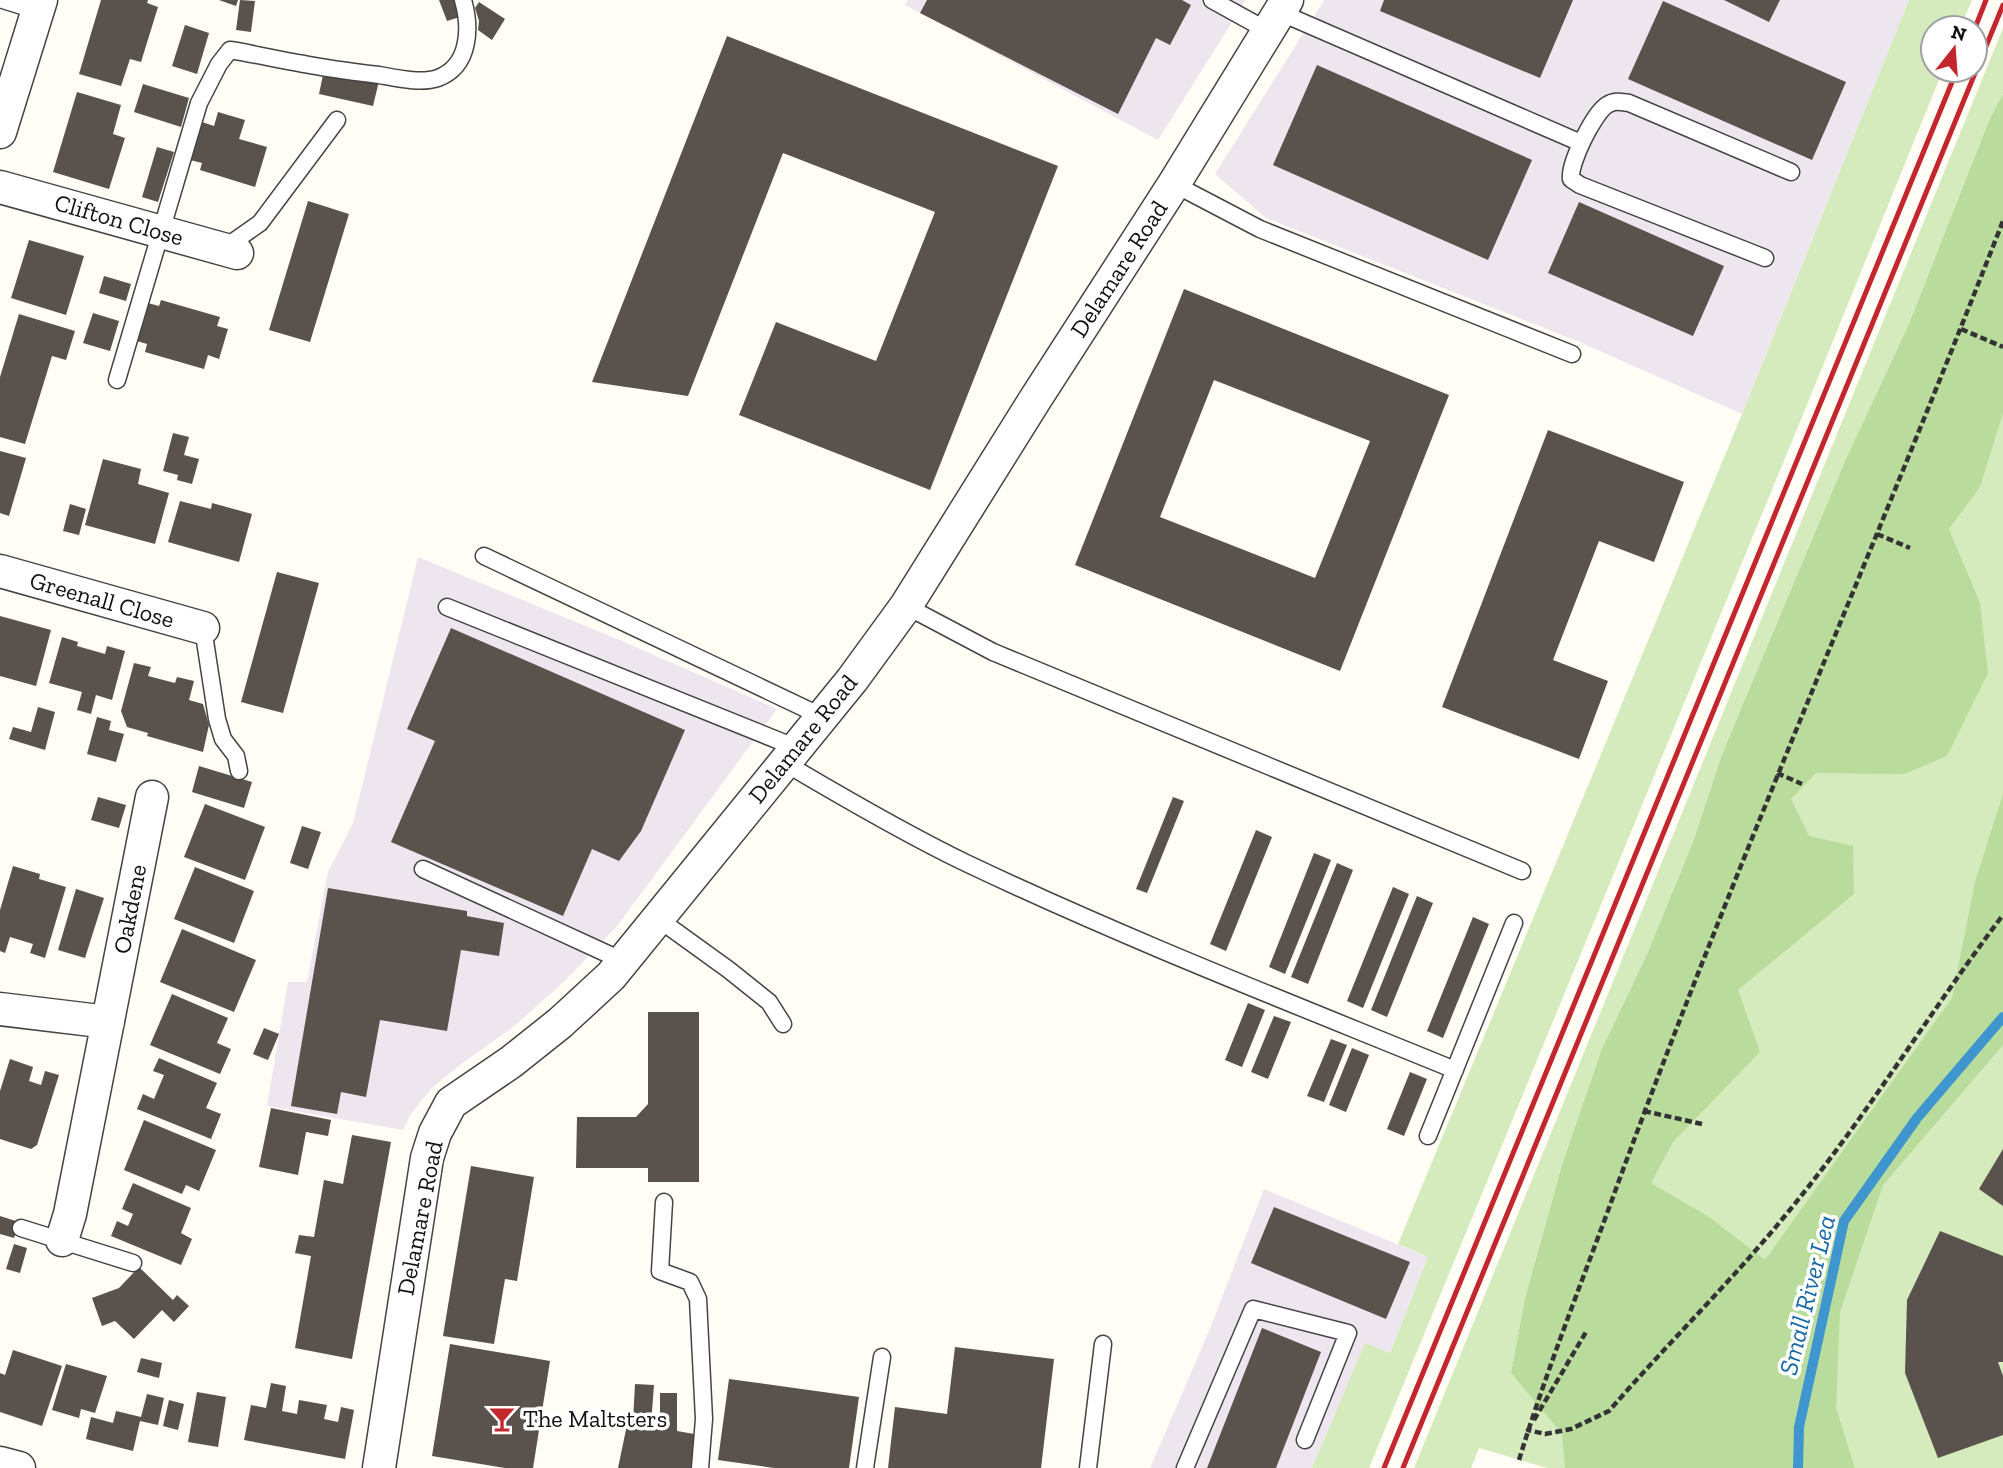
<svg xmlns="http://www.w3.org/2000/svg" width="2003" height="1468" font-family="'Zilla Slab',serif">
<rect width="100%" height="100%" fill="#fffdf5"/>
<!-- industrial -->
<path fill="#eee6ef" d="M908 0H1246L1158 140 905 5Z
M1324 0H1909L1742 414 1577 341 1266 218 1215 174Z
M418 557 622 641 777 709 618 925 567 979 512 1028 461 1064 432 1088 412 1112 403 1130 267 1106 288 982H307L328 872 353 823Z
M1264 1189 1428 1257 1390 1353 1365 1344 1312 1468H1150L1211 1326Z"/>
<!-- green -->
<path fill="#d5ebbd" d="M1909 0H1972L1960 28H1933V70H1943L1809 400 1369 1468H1312L1365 1343 1390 1353 1428 1257 1398 1244 1742 414Z
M2003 28V94L1990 118 1908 326 1845 461 1722 754 1693 842 1647 954 1601 1051 1562 1165 1525 1298 1512 1368 2003 181V1468H1547L1479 1448 1471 1468H1414Z"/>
<!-- forest -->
<path fill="#b9dc9c" d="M2003 94V413L1980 487 1949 529 1980 603 1988 673 1947 756 1904 774 1816 773 1791 799 1809 836 1853 846 1854 894 1738 990 1760 1052 1673 1142 1651 1183 1709 1217 1765 1260 1952 998 1975 882 2003 794V1045L1883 1185 1840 1312 1836 1408 1855 1468H1565L1562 1434 1511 1373 1525 1298 1562 1165 1601 1051 1647 954 1693 842 1722 754 1845 461 1908 326 1990 118Z"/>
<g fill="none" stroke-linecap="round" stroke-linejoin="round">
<!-- stream -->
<path stroke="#3f96cf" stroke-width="10" d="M1798 1468 1799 1427 1844 1221 1917 1118 2003 1017"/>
</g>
<!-- building -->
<path fill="#5a524d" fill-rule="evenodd" d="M101 0H148L147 3 158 7 141 62 130 59 121 86 79 74Z
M219 0H238L236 6Z
M240 0 255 1 251 32 236 30Z
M439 0H458L463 16 447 21Z
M927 0H1182L1191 5 1170 45 1156 38 1118 114 920 13Z
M1384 0H1573L1540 78 1380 11Z
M1724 0H1780L1769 22Z
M1663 1 1846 82 1812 160 1628 79Z
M479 2 505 19 492 40 478 30 479 21 475 8Z
M185 25 209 33 197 74 172 66Z
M727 36 1058 166 930 490 739 415 776 322 876 361 935 212 783 153 688 396 592 382Z
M1317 65 1532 160 1488 260 1273 165Z
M324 70 379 81 373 106 319 94Z
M143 84 189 98 181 127 134 112Z
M77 92 121 105 113 134 125 138 109 189 53 172Z
M218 112 245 120 239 139 267 147 255 187 200 170 202 163 190 160 202 122 214 126Z
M157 147 174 152 158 202 142 197Z
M308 201 349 214 310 342 269 330Z
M1579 202 1724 266 1693 336 1548 273Z
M29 240 84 256 66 315 11 298Z
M104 276 131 284 126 301 99 293Z
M1184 289 1449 395 1340 671 1075 565ZM1214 380 1370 441 1315 578 1160 517Z
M161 300 220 317 217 326 228 329 219 359 208 355 204 369 145 352 147 344 137 341 148 303 159 306Z
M93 313 119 321 110 351 83 343Z
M19 314 75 331 66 360 52 356 25 444 0 437V377Z
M1548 430 1684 482 1654 562 1599 541 1553 660 1608 681 1579 759 1442 707Z
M173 433 189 437 184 455 199 459 192 484 177 480 178 475 163 471Z
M0 451 26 458 9 516 0 513Z
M103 459 141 469 138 484 169 493 155 544 85 525Z
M180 501 211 509 212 503 252 514 239 562 168 542Z
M70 504 86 509 79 535 63 531Z
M277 572 319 583 283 713 241 702Z
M0 616 51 630 36 686 0 676Z
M451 628 685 730 641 831 619 861 592 849 563 916 391 842 435 741 407 729Z
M62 637 78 642 77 646 105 654 107 646 125 651 112 700 96 695 91 714 77 710 82 692 49 683Z
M134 663 151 667 148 676 175 683 177 677 194 681 189 700 203 704 209 725 203 752 147 736 148 733 127 727 121 711Z
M38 707 55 712 45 750 9 739 13 727 31 732Z
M97 717 111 721 109 730 124 734 116 762 87 754Z
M199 766 252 782 244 808 192 792Z
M98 797 126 805 119 828 91 820Z
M1173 797 1184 801 1147 893 1136 889Z
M205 804 265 827 245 880 184 857Z
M302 826 321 832 308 869 290 863Z
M1256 830 1272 837 1226 951 1210 944Z
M1314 853 1331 860 1285 974 1269 967Z
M1337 863 1353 870 1308 984 1291 977Z
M13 866 40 874 39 879 66 887 45 958 30 953 33 944 10 937 5 953 0 951V910Z
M195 867 254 891 234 943 174 919Z
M1393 887 1409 894 1363 1008 1347 1001Z
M328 888 467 911V916L504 923 499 956 461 950 447 1031 380 1020 366 1097 341 1092 337 1114 291 1106Z
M76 889 104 898 85 958 58 950Z
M1417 896 1433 903 1387 1017 1371 1010Z
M1473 917 1489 924 1443 1038 1427 1031Z
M182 929 256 960 234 1012 160 982Z
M172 994 228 1018 217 1043 231 1049 220 1074 150 1045Z
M1248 1003 1265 1010 1242 1067 1225 1060Z
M648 1012H699V1182H648V1168H576L577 1117H636L648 1104Z
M1274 1016 1291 1022 1268 1079 1251 1072Z
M264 1028 279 1034 268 1060 253 1054Z
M1331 1039 1347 1045 1324 1102 1307 1096Z
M1352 1048 1369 1055 1346 1112 1329 1105Z
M159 1058 217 1083 206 1108 221 1114 211 1139 137 1109 143 1094 154 1099 164 1075 153 1071Z
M10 1059 33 1067 29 1081 41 1085 45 1071 59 1075 37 1145 31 1149 0 1139V1091Z
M1410 1072 1427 1079 1404 1136 1387 1129Z
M271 1108 331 1120 328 1136 306 1132 298 1175 259 1167Z
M144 1120 216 1150 199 1191 186 1185 182 1194 124 1170Z
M352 1135 391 1142 352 1359 295 1348 311 1256 295 1253 299 1235 314 1237 324 1180 343 1184Z
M2003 1149V1206L1979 1189Z
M471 1166 534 1177 517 1281 505 1279 494 1344 443 1336Z
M133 1183 191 1208 181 1233 192 1239 181 1265 111 1236 117 1221 128 1226 133 1214 122 1209Z
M1274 1207 1410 1262 1386 1319 1251 1263Z
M0 1216 19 1222 14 1238 0 1234Z
M1940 1231 2003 1256V1362H1998L2003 1376V1435L1938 1458 1905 1373 1907 1300Z
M14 1244 27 1248 20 1273 6 1269Z
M139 1267 173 1300 177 1295 189 1306 174 1322 162 1310 134 1339 115 1321 102 1326 92 1298 119 1288Z
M1262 1328 1321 1352 1276 1468H1207Z
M450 1344 550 1361 533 1468H505L432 1456Z
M955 1347 1054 1359 1041 1468H888L895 1407 947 1414Z
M13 1350 62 1366 42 1426 0 1412V1373L5 1375Z
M141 1358 162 1363 159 1378 137 1372Z
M66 1364 107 1376 95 1413 81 1409 79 1418 52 1410Z
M729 1379 859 1397 849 1468H774L718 1460Z
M271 1383 286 1386 282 1411 297 1414 299 1400 327 1405 324 1419 338 1422 341 1407 354 1410 345 1459 244 1440 251 1405 266 1408Z
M635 1384 654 1385 651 1425 660 1426V1393H677V1431L700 1435 693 1468H618L628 1420 633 1421Z
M197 1392 226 1397 218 1447 188 1442Z
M147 1394 164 1398 158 1425 140 1421 133 1451 86 1439 91 1417 113 1423 116 1411 141 1417Z
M169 1400 184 1404 178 1430 163 1426Z"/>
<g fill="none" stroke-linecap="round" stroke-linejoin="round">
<!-- lane casing -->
<g stroke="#444" stroke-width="19">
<path id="lane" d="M3 0 38 11
M1212 0 1268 31
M1279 12 1581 143
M1174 184 1260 229 1572 354
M223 249 260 223 337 120
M1765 258 1580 185 1571 179C1569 163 1594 113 1607 105 1615 100 1621 102 1629 103L1791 172
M117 380 199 103 219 64 230 50C255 54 279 60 304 64 329 69 354 72 379 75 396 78 421 84 438 78 470 66 471 28 463 0
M484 556 823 717
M906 606 993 652 1522 871
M447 607 797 748
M203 628 217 719 223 739 236 756 239 771
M785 763C844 798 904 833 966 863 1126 939 1291 1003 1455 1070
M423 869 623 961
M657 918 729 970 769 1002 783 1024
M1428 1136 1514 923
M664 1202 660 1271 690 1282 698 1299 704 1419 700 1468
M21 1228 133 1263
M865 1468 882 1357
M1088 1468 1103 1344
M1185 1468 1253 1309 1348 1333 1305 1440"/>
</g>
<!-- street casing -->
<g stroke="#444" stroke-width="35">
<path id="street" d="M0 132 41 0
M0 187 237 253
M0 571 203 628
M0 1009 108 1022
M62 1240 70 1214 152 797
M0 1463 19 1468
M379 1468 427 1158 435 1133 451 1103 511 1062 560 1023 611 976 852 680 906 606 1036 398 1174 184 1287 0"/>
</g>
<!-- path -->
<path stroke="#333" stroke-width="4.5" stroke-dasharray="7 3.5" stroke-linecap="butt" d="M1961 329 2003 347
M1877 534 1910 548
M1777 773 1802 784
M1644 1111 1702 1124
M1534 1420 1586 1332
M1530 1427 1528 1430 1545 1434 1571 1429 1609 1411C1666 1345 1729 1284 1784 1217 1864 1121 1928 1014 2003 915
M1519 1460C1545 1375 1578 1292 1609 1208 1730 875 1874 551 2003 221"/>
<!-- lane -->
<use href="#lane" stroke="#fff" stroke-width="16"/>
<!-- street -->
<use href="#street" stroke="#fff" stroke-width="32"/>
<!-- rail -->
<path stroke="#c4262e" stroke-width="5" d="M1975 28 1986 0
M1384 1468 1957 70
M1403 1468 2003 5"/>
</g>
<!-- icons -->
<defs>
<g id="bar-bare" transform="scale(2.1)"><path d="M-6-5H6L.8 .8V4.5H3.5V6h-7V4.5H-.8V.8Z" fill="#c4262e" stroke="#fff" stroke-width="2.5" paint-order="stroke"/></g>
</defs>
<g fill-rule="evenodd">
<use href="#bar-bare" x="502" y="1419"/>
</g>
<g text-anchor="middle" stroke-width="7" stroke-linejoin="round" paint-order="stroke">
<!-- street labels -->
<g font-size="24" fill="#111" stroke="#fff">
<text transform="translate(119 220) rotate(16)" y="8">Clifton Close</text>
<text transform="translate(1119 269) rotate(-57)" y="8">Delamare Road</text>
<text transform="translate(102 600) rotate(16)" y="8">Greenall Close</text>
<text transform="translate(803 739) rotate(-51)" y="8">Delamare Road</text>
<text transform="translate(130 909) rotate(-79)" y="8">Oakdene</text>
<text transform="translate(420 1218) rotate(-79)" y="8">Delamare Road</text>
</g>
<!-- poi labels -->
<g font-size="24" fill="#111" stroke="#fff" text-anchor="start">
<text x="523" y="1427">The Maltsters</text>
</g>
<!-- water labels -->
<g font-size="26" font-style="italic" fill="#1768a6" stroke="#fff">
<text transform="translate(1807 1295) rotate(-76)" y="9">Small River Lea</text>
</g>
</g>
<!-- north arrow -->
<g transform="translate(1954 49) rotate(17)"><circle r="33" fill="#ffffff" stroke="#a0a0a0" stroke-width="2"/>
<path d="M0-5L12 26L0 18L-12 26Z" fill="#c4262e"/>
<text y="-10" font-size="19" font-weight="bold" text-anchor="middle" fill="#111111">N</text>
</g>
</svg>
